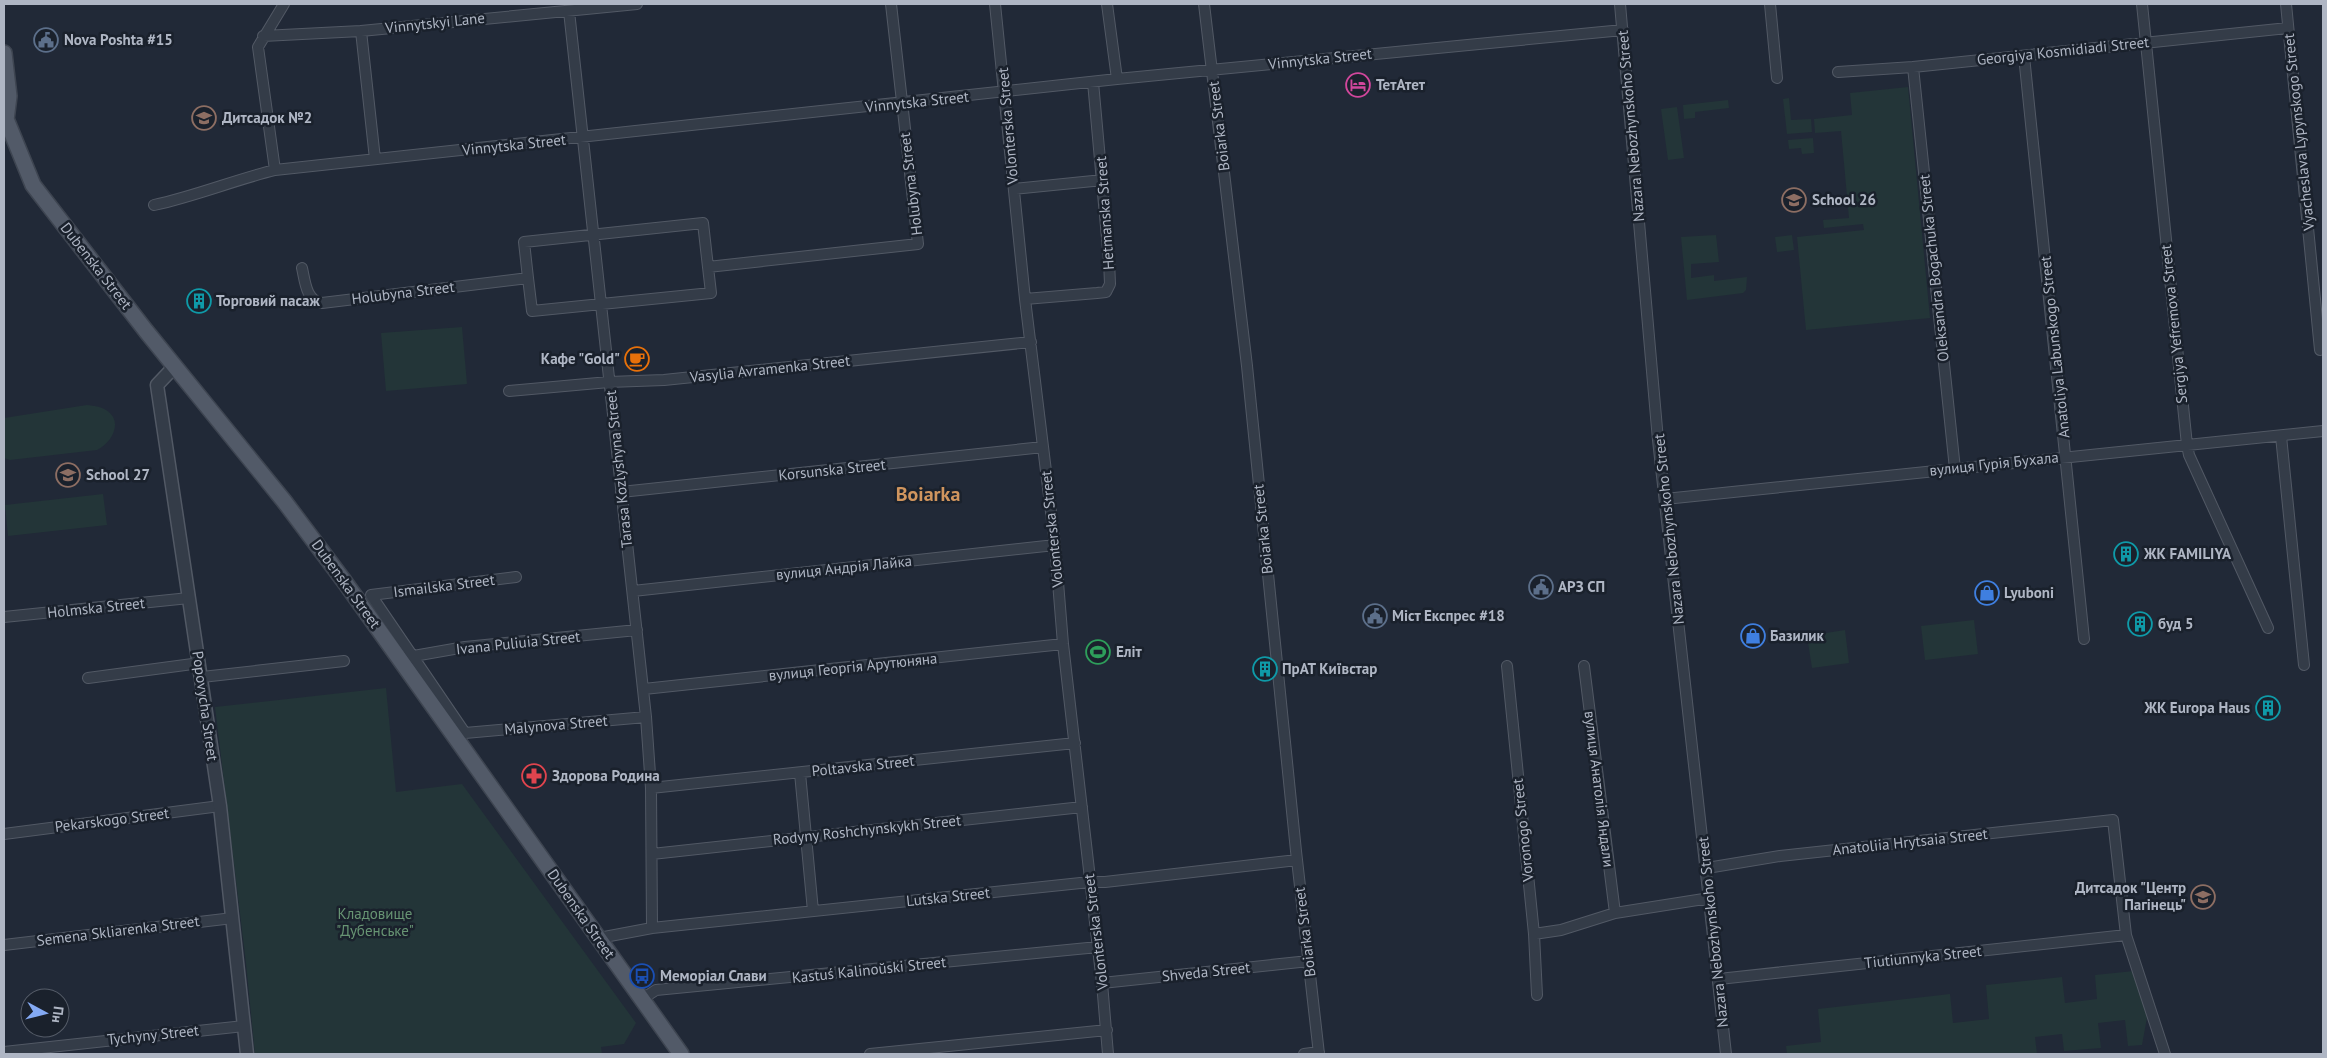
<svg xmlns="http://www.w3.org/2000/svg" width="2327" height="1058" font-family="'PT Sans',sans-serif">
<rect width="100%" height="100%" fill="#212937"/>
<!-- green -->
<path fill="#233538" d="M1908 87 1930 318 1806 330 1797 237 1864 230 1863 224 1824 228 1823 220 1849 218 1841 131 1815 133 1814 119 1852 115 1850 93Z
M1789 98 1791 120 1811 119 1812 132 1787 134 1783 99Z
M1728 100 1729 108 1695 112V118L1684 119 1683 105Z
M1677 107 1684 158 1668 160 1661 109Z
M1813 138 1814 153 1802 154 1801 148 1789 149 1788 140Z
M1716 235 1719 262 1691 264V278L1714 275V281L1747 277 1746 290 1743 293 1687 300 1681 237Z
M1792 235 1794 250 1777 252 1775 237Z
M462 327 467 384 386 391 381 333Z
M87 405C94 406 100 406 106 410 124 421 112 443 97 450L10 460 4 458V418Z
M103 494 107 525 8 536 5 505Z
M1974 620 1978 654 1925 660 1921 626Z
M1845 630 1849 663 1812 668 1807 636Z
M386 688 396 792 462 784 636 1023 624 1044 601 1047 602 1054H255L246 963 215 707Z
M2134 971 2148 1012 2142 1045 2128 1046 2125 1020 2098 1023 2101 1048 2064 1051 2062 1034 2035 1037 2037 1054H1787L1786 1046 1821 1042 1818 1009 1950 994 1953 1023 1989 1019 1986 985 2062 977 2065 1003 2097 999 2095 975Z"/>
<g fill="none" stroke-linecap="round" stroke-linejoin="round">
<!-- minor casing -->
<g stroke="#525965" stroke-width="12">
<path id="minor" d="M995 4 1025 299 1055 545 1063 644 1102 983 1108 1054
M1107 4 1117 79
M1204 4 1247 366 1296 851 1319 1054
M1620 4 1658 440 1726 1054
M1770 4 1777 78
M2142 4 2187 445 2189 455 2268 628
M2286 4 2320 350
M569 11 646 717 651 788 652 928
M361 31 375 159
M263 36 361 31 637 4
M2024 56 2084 639
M1913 67 1955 469
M1838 72 1913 67 2288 28
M275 170 258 47 284 4
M1014 189 1103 180
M154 205C196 196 234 180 275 170L1117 79 1623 30
M302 268C305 281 306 301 322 303L528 278 532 311 711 293 708 267 918 244 891 4
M528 278 524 242 703 223 708 267
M1025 299 1097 293 1106 292 1110 284 1109 260 1093 82
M509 391 609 382 664 380 1031 342
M2281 436 2304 665
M621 492 1043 447
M1665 499 2323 431
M516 577 371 595 465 733 646 717
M633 591 1055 545
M4 617 189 598
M408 657 465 647 637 630
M1507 666 1534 934 1537 995
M1584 666 1615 913
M202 677 344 661
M88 678 200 663
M644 689 1063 644
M800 773 813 911
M651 788 1075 743
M4 834 220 806
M652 854 1082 807
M1707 868 1780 856 2113 820 2126 935 2165 1054
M1534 934 1561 930 1615 913 1710 898
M599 938 652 928 1090 882H1105L1297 860
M4 945 233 918
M1719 979 2126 935
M1102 983 1309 961
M642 999 656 990 1098 947
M4 1052 244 1026
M870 1054 1107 1030
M1304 1054 1319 1052"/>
</g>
<!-- tertiary casing -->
<g stroke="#525965" stroke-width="15">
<path id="tertiary" d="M175 366 157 385 220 806 247 1054"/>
</g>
<!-- primary casing -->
<g stroke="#3e4551" stroke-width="18">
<path id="primary" d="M4 53 9 96 6 120
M4 114 33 185 146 331 284 501 344 581 681 1054"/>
</g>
<!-- minor -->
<use href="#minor" stroke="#343c48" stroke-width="10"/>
<!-- tertiary -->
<use href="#tertiary" stroke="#343c48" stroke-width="12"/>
<!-- primary -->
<use href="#primary" stroke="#525a68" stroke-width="15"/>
</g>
<!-- icons -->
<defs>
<g id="civic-ring" transform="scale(1.25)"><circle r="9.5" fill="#1a212c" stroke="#5c6f8a" stroke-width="1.5"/><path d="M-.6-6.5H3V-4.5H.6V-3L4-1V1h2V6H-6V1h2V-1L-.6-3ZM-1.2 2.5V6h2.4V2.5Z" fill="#5c6f8a"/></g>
<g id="hotel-ring" transform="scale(1.25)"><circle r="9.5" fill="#1a212c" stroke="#d1479c" stroke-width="1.5"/><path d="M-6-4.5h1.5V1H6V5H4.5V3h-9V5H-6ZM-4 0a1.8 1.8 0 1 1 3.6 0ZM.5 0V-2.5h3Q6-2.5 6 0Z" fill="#d1479c"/></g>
<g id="school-ring" transform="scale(1.25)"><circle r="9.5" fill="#1a212c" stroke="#8d6e63" stroke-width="1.5"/><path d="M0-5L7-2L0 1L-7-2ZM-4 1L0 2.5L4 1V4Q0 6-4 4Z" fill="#8d6e63"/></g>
<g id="building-ring" transform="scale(1.25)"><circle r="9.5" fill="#1a212c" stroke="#0f9aa8" stroke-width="1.5"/><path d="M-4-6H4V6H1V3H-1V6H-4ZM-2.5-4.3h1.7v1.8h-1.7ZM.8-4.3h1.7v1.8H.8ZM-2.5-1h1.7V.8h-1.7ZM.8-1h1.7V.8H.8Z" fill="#0f9aa8"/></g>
<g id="cafe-ring" transform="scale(1.25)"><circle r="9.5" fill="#1a212c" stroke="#e8710a" stroke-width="1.5"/><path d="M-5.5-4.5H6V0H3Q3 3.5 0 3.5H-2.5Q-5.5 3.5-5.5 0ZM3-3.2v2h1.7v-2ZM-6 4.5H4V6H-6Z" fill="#e8710a"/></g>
<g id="shop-ring" transform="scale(1.25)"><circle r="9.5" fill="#1a212c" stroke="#3f7fe0" stroke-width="1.5"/><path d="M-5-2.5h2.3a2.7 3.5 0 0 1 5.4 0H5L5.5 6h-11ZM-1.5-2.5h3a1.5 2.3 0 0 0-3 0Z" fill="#3f7fe0"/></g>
<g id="stadium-ring" transform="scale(1.25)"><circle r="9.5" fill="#1a212c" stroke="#2e9e5b" stroke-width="1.5"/><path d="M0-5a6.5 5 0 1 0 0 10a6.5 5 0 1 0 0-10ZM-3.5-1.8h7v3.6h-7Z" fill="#2e9e5b"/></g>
<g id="pharmacy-ring" transform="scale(1.25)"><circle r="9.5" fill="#1a212c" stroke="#e0444e" stroke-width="1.5"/><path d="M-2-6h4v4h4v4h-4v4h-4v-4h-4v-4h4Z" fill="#e0444e"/></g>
<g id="bus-ring" transform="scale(1.25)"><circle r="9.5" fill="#1a212c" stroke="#1a4fb4" stroke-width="1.5"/><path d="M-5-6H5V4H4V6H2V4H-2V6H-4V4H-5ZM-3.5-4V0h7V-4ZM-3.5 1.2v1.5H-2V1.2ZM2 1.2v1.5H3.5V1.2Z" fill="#1a4fb4"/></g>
</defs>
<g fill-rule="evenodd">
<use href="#civic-ring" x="46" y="40"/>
<use href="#hotel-ring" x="1358" y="85"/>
<use href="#school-ring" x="204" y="118"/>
<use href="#school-ring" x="1794" y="200"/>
<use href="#building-ring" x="199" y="301"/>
<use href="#cafe-ring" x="637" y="359"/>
<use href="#school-ring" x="68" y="475"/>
<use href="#building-ring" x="2126" y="554"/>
<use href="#civic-ring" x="1541" y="587"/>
<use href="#shop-ring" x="1987" y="593"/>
<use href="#civic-ring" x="1375" y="616"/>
<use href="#building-ring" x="2140" y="624"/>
<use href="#shop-ring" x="1753" y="636"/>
<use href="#stadium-ring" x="1098" y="652"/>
<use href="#building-ring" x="1265" y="669"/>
<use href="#building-ring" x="2268" y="708"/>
<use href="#pharmacy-ring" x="534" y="776"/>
<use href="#school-ring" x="2203" y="897"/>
<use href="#bus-ring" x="642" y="976"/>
</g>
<g text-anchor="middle" stroke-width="5" stroke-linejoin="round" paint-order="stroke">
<!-- street labels -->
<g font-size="15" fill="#afb6c4" stroke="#1a212c">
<text transform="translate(435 23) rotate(-6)" y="5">Vinnytskyi Lane</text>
<text transform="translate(2063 51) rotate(-6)" y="5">Georgiya Kosmidiadi Street</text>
<text transform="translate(1320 59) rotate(-6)" y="5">Vinnytska Street</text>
<text transform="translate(917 102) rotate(-6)" y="5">Vinnytska Street</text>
<text transform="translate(1008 126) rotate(-95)" y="5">Volonterska Street</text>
<text transform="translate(1219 126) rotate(-97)" y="5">Boiarka Street</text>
<text transform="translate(1631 126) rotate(-95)" y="5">Nazara Nebozhynskoho Street</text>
<text transform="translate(2299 132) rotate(-96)" y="5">Vyacheslava Lypynskogo Street</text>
<text transform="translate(514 145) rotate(-6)" y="5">Vinnytska Street</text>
<text transform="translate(911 184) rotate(-97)" y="5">Holubyna Street</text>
<text transform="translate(1105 213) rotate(-94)" y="5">Hetmanska Street</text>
<text transform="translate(96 266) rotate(52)" y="5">Dubenska Street</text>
<text transform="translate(1934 268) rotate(-96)" y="5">Oleksandra Bogachuka Street</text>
<text transform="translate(403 293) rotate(-7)" y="5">Holubyna Street</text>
<text transform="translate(2174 324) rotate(-96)" y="5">Sergiya Yefremova Street</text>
<text transform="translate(2055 347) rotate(-96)" y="5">Anatoliya Labunskogo Street</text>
<text transform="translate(770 369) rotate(-6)" y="5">Vasylia Avramenka Street</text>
<text transform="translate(1994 464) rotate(-6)" y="5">вулиця Гурія Бухала</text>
<text transform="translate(619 469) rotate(-96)" y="5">Tarasa Kozlyshyna Street</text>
<text transform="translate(832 470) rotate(-6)" y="5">Korsunska Street</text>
<text transform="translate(1052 529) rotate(-96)" y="5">Volonterska Street</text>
<text transform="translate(1263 529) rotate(-96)" y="5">Boiarka Street</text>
<text transform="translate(1669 529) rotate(-96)" y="5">Nazara Nebozhynskoho Street</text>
<text transform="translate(844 568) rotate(-6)" y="5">вулиця Андрія Лайка</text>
<text transform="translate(346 584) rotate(54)" y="5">Dubenska Street</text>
<text transform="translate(444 586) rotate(-7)" y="5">Ismailska Street</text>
<text transform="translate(96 608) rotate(-6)" y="5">Holmska Street</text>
<text transform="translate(518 643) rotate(-6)" y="5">Ivana Puliuia Street</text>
<text transform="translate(853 667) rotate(-6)" y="5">вулиця Георгія Арутюняна</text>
<text transform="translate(205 706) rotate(82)" y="5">Popovycha Street</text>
<text transform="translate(556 725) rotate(-5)" y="5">Malynova Street</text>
<text transform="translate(863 766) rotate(-6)" y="5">Poltavska Street</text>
<text transform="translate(1599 789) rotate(83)" y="5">вулиця Анатолія Яндали</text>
<text transform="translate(112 820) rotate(-7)" y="5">Pekarskogo Street</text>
<text transform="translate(867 830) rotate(-6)" y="5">Rodyny Roshchynskykh Street</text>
<text transform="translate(1523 830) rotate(-96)" y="5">Voronogo Street</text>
<text transform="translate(1910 842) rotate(-6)" y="5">Anatoliia Hrytsaia Street</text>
<text transform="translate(948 897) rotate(-6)" y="5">Lutska Street</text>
<text transform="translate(581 914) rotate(55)" y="5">Dubenska Street</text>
<text transform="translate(118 931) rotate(-7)" y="5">Semena Skliarenka Street</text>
<text transform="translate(1096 932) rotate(-97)" y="5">Volonterska Street</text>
<text transform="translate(1305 932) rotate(-97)" y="5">Boiarka Street</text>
<text transform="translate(1713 932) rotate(-96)" y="5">Nazara Nebozhynskoho Street</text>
<text transform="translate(1923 957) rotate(-6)" y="5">Tiutiunnyka Street</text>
<text transform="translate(869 970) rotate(-6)" y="5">Kastuś Kalinoŭski Street</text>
<text transform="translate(1206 972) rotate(-6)" y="5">Shveda Street</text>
<text transform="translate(153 1035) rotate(-6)" y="5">Tychyny Street</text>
</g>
<!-- poi labels -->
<g font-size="15" font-weight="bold" fill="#afb6c4" stroke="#1a212c" text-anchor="start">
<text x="64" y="45">Nova Poshta #15</text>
<text x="1376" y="90">ТетАтет</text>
<text x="222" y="123">Дитсадок №2</text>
<text x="1812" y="205">School 26</text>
<text x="216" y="306">Торговий пасаж</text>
<text x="620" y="364" text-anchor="end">Кафе "Gold"</text>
<text x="86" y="480">School 27</text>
<text x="2144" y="559">ЖК FAMILIYA</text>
<text x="1558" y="592">АРЗ СП</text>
<text x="2004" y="598">Lyuboni</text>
<text x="1392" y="621">Міст Експрес #18</text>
<text x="2158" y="629">буд 5</text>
<text x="1770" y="641">Базилик</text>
<text x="1116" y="657">Еліт</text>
<text x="1282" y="674">ПрАТ Київстар</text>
<text x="2250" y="713" text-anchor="end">ЖК Europa Haus</text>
<text x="552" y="781">Здорова Родина</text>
<text x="2186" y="893" text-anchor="end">Дитсадок "Центр<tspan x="2186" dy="17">Пагінець"</tspan></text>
<text x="660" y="981">Меморіал Слави</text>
</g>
<!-- park labels -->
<g font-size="15" fill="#679473" stroke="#1a212c">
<text x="375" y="919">Кладовище<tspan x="375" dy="17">"Дубенське"</tspan></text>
</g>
<!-- district labels -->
<g font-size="20" font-weight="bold" fill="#d0955e" stroke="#1a212c">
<text x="928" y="501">Boiarka</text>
</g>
</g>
<!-- border -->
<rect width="2327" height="1058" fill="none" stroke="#afb6c4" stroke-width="10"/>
<!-- north arrow -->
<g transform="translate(45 1013) rotate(97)"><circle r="24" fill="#1a212c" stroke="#565d69"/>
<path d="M0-4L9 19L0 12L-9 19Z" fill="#84aaf4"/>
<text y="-8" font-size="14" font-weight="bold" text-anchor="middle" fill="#afb6c4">Пн</text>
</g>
</svg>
